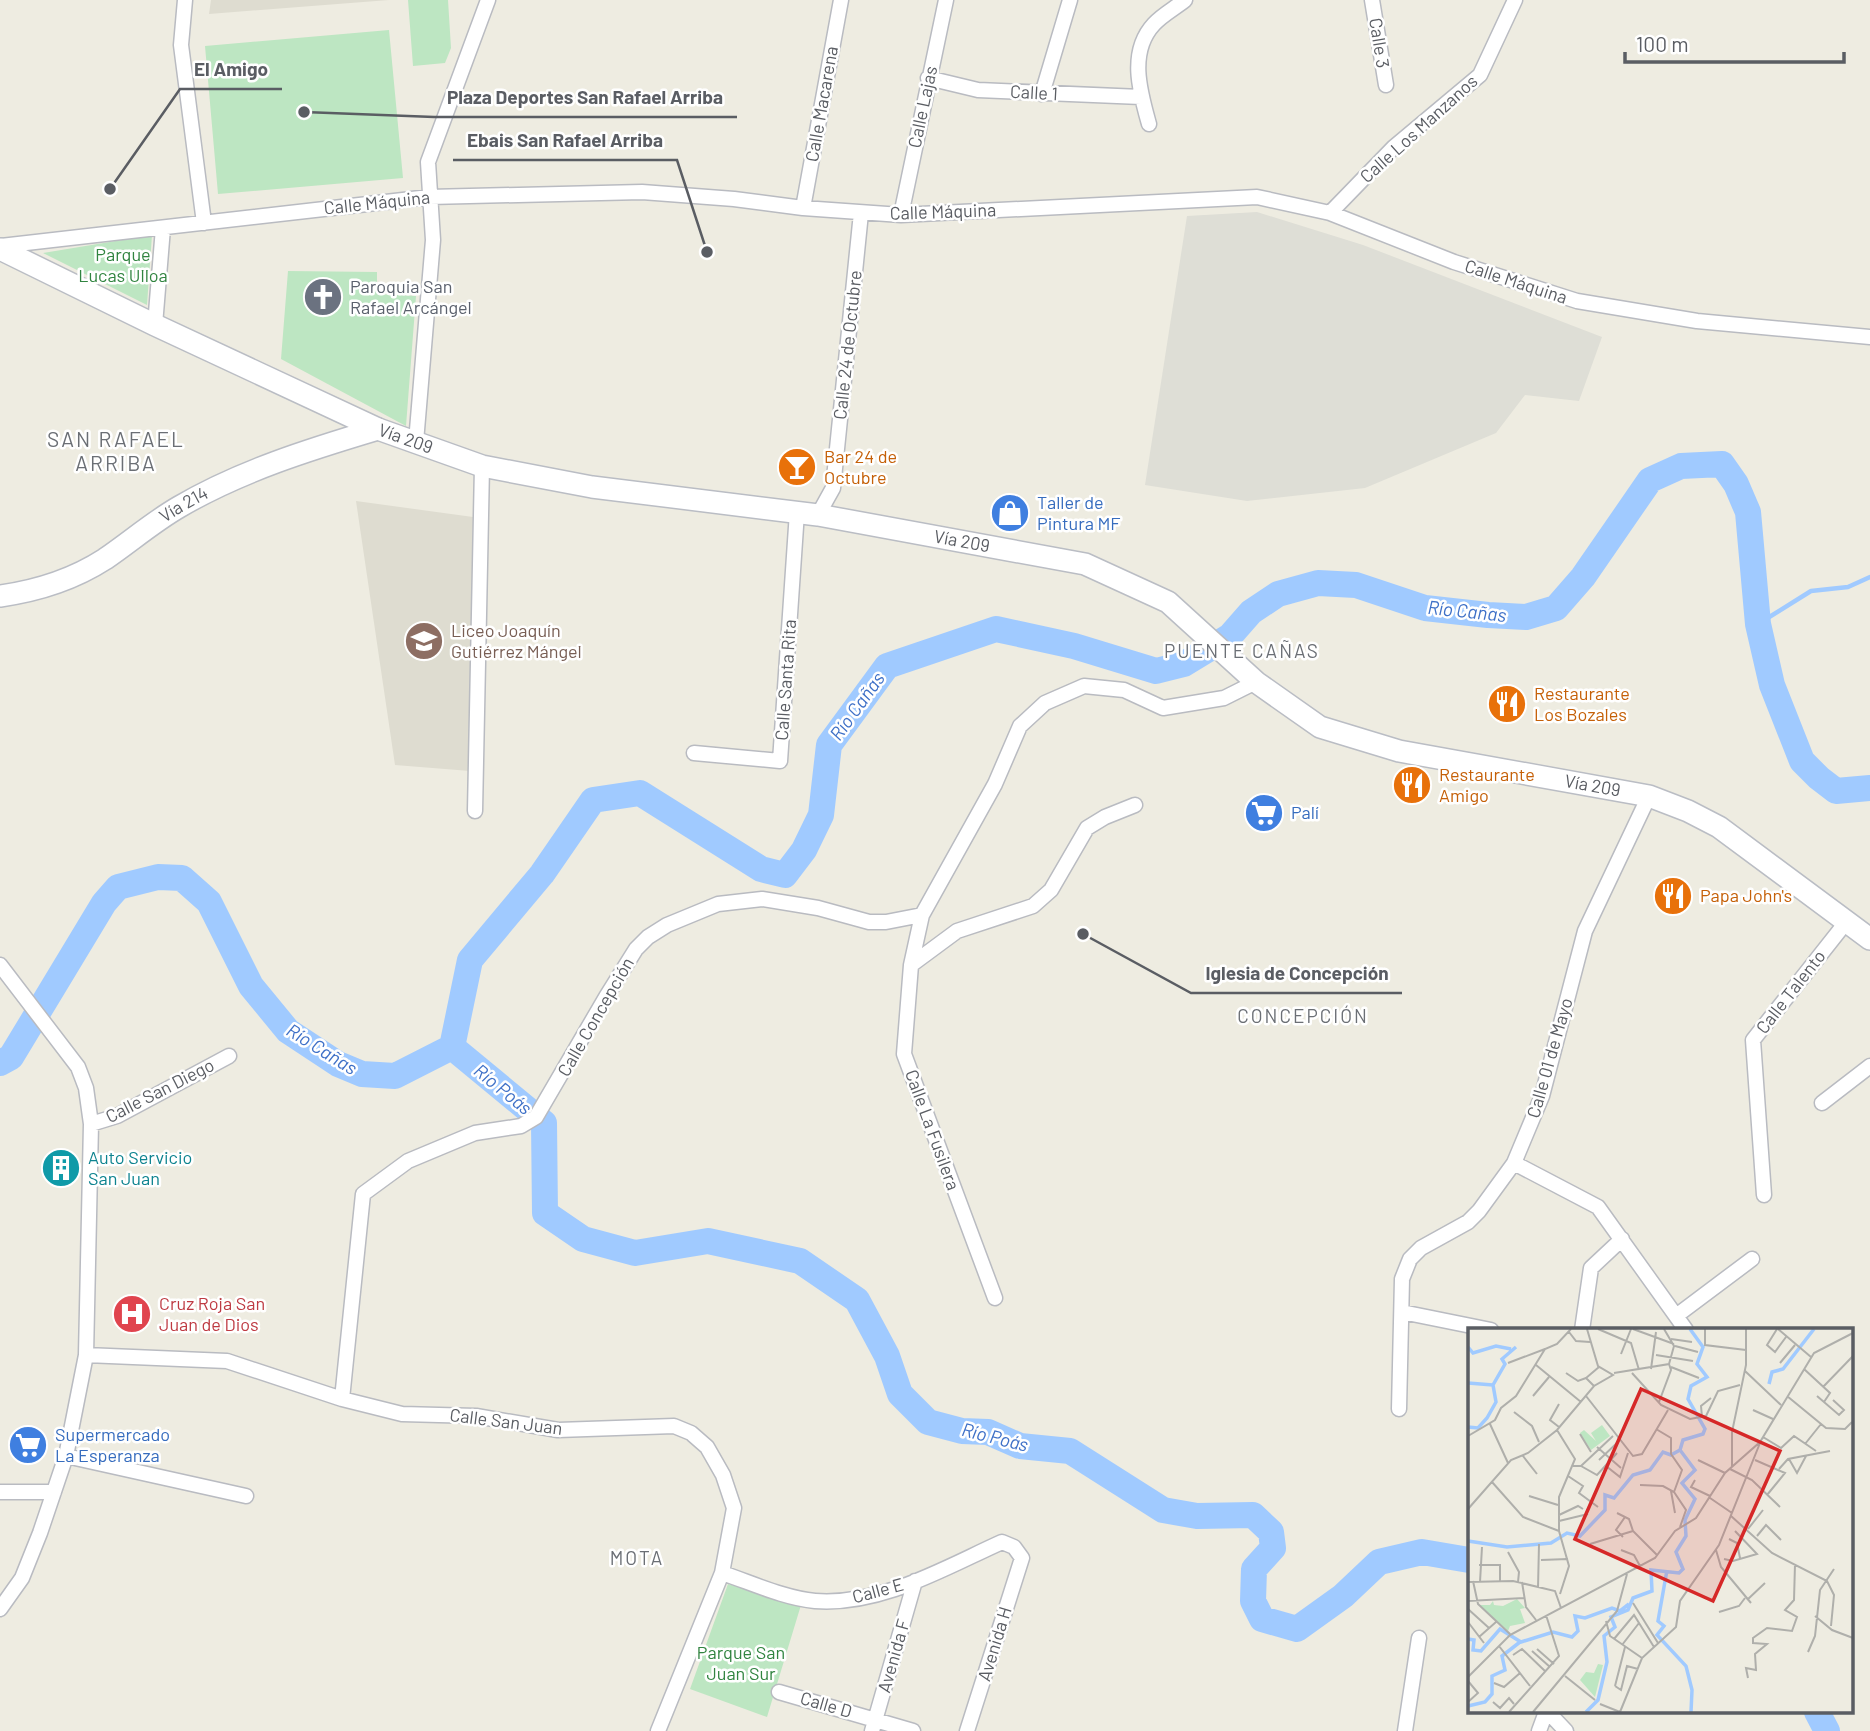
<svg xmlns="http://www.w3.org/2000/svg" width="1870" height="1731" font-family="Barlow,sans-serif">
<rect width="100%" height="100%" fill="#eeece1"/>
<!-- industrial -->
<path fill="#deded6" d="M1257 212 1363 245 1602 337 1579 401 1525 395 1496 433 1365 488 1247 501 1145 485 1187 216Z"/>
<!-- education -->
<path fill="#dedcd0" d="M211 0H389L209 14Z
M356 501 473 517 470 771 395 765Z"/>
<!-- green -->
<path fill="#bde6c2" d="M408 0H448L451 48 445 63 413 66Z
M389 30 403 178 218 194 205 46Z
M152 235 147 305 43 253Z
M288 271 377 272V294L416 296 406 426 281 359Z
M728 1584 801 1605 767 1717 690 1689Z"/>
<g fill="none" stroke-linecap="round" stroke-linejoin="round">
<!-- stream -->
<path stroke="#a0caff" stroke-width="4.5" d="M1758 624 1811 591 1848 587 1870 577"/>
<!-- river -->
<path stroke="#a0caff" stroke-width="26" d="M452 1047 470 960 542 874 593 800 640 793 761 869 785 875 804 850 821 815 829 745 887 666 996 629 1074 646 1156 671 1184 664 1230 636 1251 612 1278 594 1318 583 1356 585 1425 608 1488 615 1526 617 1556 608 1583 577 1650 480 1681 466 1722 464 1736 484 1748 512 1758 624 1772 685 1802 761 1819 778 1836 791 1870 788
M452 1047 544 1123 545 1213 583 1239 635 1253 708 1241 800 1261 857 1300 887 1356 900 1394 928 1422 962 1431 988 1432 1020 1446 1070 1451 1163 1510 1197 1516 1253 1515 1271 1532 1273 1548 1254 1569 1253 1601 1262 1619 1297 1629 1343 1596 1379 1562 1422 1552 1469 1560
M0 1063 11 1057 104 903 118 887 158 877 182 878 209 902 251 986 288 1031 338 1064 362 1074 395 1076 452 1047
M1817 1712 1827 1731"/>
<!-- minor casing -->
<g stroke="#b9bbc1" stroke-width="17">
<path id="minor" d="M185 0 181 45 204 223
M1372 0 1386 85
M928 78 978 90 1141 97
M1042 94 1070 0
M1149 124C1140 92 1128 52 1154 24 1162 15 1175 8 1185 0
M803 208 841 0
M1330 213 1394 147 1480 75 1515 0
M901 215 946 0
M0 246 429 197 642 192 734 199 803 208 901 215 1257 197 1330 213 1454 262 1577 301 1697 321 1870 337
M155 325 163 228
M416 442 433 240 428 162 488 0
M818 515 833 488 861 213
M694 753 780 761 797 512
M475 811 482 466
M0 965 78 1067 86 1088 91 1124 86 1355 66 1456 40 1533 22 1578 0 1609
M911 965 957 931 1033 906 1051 890 1087 828 1105 817 1135 805
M1822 1103 1870 1066
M91 1124 117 1116 229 1056
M1514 1163 1598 1207 1686 1330
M1764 1195 1753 1040 1847 921
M995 1298 904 1054 911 965 922 915 995 784 1020 726 1045 703 1084 686 1124 690 1163 708 1224 698 1256 682
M1402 1312 1491 1330
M1676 1316 1752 1259
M1582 1330 1591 1268 1622 1239
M86 1355 227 1361 342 1399 402 1414 476 1416 558 1430 674 1426 691 1433 707 1447 723 1475 734 1508 722 1573 658 1731
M342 1399 363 1194 408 1161 475 1133 521 1126 536 1117 606 997 636 949 648 937 667 925 718 904 762 899 818 908 869 922H886L922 915
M1399 1409 1402 1279 1410 1259 1421 1248 1468 1222 1479 1211 1514 1163 1542 1096 1585 931 1649 796
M66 1456 246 1496
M0 1492H54
M722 1573C752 1583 784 1598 815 1601 881 1606 944 1568 1002 1542L1014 1547 1022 1558 967 1731
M779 1692 913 1731
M1548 1712 1566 1731
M872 1731 915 1581
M1405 1731 1419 1638
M1539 1731 1546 1712"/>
</g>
<!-- secondary casing -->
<g stroke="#babdc4" stroke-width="24">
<g id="secondary">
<path id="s1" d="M0 249 155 325 378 429 482 466 592 487 818 515 1085 564 1168 602 1256 682 1320 727 1399 751 1649 796 1688 811 1719 827 1870 939"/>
<path id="s2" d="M0 596C36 591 74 579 105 559 130 542 153 522 179 507 240 471 311 449 378 429"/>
</g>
</g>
<!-- minor -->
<use href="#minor" stroke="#fff" stroke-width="14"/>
<!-- secondary -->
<use href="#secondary" stroke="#fff" stroke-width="21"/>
</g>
<!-- icons -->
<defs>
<g id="church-disc" transform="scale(2.0125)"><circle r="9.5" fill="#6b7280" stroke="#fff"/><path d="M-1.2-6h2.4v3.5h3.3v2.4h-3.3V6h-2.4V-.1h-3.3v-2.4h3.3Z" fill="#fff"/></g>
<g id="bar-disc" transform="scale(2.0125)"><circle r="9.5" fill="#e8710a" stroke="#fff"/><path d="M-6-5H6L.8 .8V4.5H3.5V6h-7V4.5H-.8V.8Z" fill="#fff"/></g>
<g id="shop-disc" transform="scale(2.0125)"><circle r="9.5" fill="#3f7fe0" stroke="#fff"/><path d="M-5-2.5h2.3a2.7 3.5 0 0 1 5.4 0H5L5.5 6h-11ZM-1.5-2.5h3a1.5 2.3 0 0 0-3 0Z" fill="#fff"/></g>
<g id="school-disc" transform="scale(2.0125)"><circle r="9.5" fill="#8d6e63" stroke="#fff"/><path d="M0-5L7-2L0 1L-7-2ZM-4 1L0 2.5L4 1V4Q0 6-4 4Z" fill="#fff"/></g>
<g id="restaurant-disc" transform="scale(2.0125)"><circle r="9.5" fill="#e8710a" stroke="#fff"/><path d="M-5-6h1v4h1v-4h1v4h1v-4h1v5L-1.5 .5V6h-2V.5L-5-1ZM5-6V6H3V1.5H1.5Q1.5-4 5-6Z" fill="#fff"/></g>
<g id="supermarket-disc" transform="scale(2.0125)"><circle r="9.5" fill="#3f7fe0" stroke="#fff"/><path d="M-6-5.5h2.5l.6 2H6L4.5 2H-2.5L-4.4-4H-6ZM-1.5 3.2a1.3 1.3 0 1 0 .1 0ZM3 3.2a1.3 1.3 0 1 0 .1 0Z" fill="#fff"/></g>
<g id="building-disc" transform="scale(2.0125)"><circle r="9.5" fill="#0f9aa8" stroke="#fff"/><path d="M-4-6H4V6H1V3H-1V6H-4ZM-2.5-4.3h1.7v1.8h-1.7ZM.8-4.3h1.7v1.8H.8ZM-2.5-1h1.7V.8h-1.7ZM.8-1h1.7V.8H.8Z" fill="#fff"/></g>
<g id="hospital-disc" transform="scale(2.0125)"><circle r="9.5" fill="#e0444e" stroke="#fff"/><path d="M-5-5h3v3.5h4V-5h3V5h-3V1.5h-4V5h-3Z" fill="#fff"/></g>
</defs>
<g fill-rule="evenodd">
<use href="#church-disc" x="323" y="297"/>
<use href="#bar-disc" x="797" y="467"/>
<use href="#shop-disc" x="1010" y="513"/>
<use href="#school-disc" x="424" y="641"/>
<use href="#restaurant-disc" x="1507" y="704"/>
<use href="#restaurant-disc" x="1412" y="785"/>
<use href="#supermarket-disc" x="1264" y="813"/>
<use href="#restaurant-disc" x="1673" y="896"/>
<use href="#building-disc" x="61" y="1168"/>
<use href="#hospital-disc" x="132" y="1314"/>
<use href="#supermarket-disc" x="28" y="1445"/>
</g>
<g text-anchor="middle" stroke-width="5" stroke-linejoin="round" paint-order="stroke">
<!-- street labels -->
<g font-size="18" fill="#5a5d63" stroke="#fff">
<text transform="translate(1379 43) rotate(81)" y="6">Calle 3</text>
<text transform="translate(1034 93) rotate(3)" y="6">Calle 1</text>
<text transform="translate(822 104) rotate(-80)" y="6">Calle Macarena</text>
<text transform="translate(923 107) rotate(-78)" y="6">Calle Lajas</text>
<text transform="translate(1419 129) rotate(-42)" y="6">Calle Los Manzanos</text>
<text transform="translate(377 203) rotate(-6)" y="6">Calle Máquina</text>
<text transform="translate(943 212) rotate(-2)" y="6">Calle Máquina</text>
<text transform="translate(1516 282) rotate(18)" y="6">Calle Máquina</text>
<text transform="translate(848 345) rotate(-84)" y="6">Calle 24 de Octubre</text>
<text dy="6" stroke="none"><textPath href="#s1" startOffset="448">Vía 209</textPath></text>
<text dy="6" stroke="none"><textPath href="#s2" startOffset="208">Vía 214</textPath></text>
<text dy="6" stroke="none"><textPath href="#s1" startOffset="1015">Vía 209</textPath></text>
<text transform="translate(786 680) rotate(-86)" y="6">Calle Santa Rita</text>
<text dy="6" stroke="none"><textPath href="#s1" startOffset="1708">Vía 209</textPath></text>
<text transform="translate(1791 992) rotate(-52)" y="6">Calle Talento</text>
<text transform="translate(596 1017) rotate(-60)" y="6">Calle Concepción</text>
<text transform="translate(1550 1058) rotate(-74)" y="6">Calle 01 de Mayo</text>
<text transform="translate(160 1091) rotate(-27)" y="6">Calle San Diego</text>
<text transform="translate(932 1130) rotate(70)" y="6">Calle La Fusilera</text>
<text transform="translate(506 1422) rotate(7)" y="6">Calle San Juan</text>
<text transform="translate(878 1591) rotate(-15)" y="6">Calle E</text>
<text transform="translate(995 1644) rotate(-73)" y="6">Avenida H</text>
<text transform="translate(894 1656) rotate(-74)" y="6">Avenida F</text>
<text transform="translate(826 1705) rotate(16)" y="6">Calle D</text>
</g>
<!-- park labels -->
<g font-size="18" fill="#318440" stroke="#fff">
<text x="123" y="261">Parque<tspan x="123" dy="21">Lucas Ulloa</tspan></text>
<text x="741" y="1659">Parque San<tspan x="741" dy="21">Juan Sur</tspan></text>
</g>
<!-- worship labels -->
<g font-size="18" fill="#5b616d" stroke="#fff" text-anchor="start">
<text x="350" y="293">Paroquia San<tspan x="350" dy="21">Rafael Arcángel</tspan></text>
</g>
<!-- food labels -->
<g font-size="18" fill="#c56008" stroke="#fff" text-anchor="start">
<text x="824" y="463">Bar 24 de<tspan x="824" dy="21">Octubre</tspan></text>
<text x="1534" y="700">Restaurante<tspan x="1534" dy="21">Los Bozales</tspan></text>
<text x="1439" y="781">Restaurante<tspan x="1439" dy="21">Amigo</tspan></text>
<text x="1700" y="902">Papa John's</text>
</g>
<!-- shop labels -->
<g font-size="18" fill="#366cbe" stroke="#fff" text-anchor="start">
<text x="1037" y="509">Taller de<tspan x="1037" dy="21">Pintura MF</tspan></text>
<text x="1291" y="819">Palí</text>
<text x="55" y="1441">Supermercado<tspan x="55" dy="21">La Esperanza</tspan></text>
</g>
<!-- education labels -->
<g font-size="18" fill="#785e54" stroke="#fff" text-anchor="start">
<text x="451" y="637">Liceo Joaquín<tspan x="451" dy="21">Gutiérrez Mángel</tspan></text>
</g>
<!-- culture labels -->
<g font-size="18" fill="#0d838f" stroke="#fff" text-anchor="start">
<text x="88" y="1164">Auto Servicio<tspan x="88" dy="21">San Juan</tspan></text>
</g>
<!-- health labels -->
<g font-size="18" fill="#be3a42" stroke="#fff" text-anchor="start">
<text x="159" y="1310">Cruz Roja San<tspan x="159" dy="21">Juan de Dios</tspan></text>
</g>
<!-- water labels -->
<g font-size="19" font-style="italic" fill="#3e70c7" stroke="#fff">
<text transform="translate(1467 611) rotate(6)" y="7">Río Cañas</text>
<text transform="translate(857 706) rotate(-54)" y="7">Río Cañas</text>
<text transform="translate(322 1049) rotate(32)" y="7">Río Cañas</text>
<text transform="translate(503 1089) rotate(39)" y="7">Río Poás</text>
<text transform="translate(995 1437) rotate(14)" y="7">Río Poás</text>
</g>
<!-- neighbourhood labels -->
<g font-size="19" letter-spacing="2" fill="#6b6f75" stroke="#fff">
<text x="1242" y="658">PUENTE CAÑAS</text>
<text x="1303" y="1023">CONCEPCIÓN</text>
<text x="637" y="1565">MOTA</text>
</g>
<!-- quarter labels -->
<g font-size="21" letter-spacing="2" fill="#6b6f75" stroke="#fff">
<text x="116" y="447">SAN RAFAEL<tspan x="116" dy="24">ARRIBA</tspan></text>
</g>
</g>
<!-- overview -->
<g transform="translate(1468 1328)">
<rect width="385" height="385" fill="#eeece1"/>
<path d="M134 97 142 108 123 122 112 105 116 102 128 113 123 105ZM49 271 57 280 52 281 57 295 42 298 40 303 11 277H22L25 273 26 277 35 278ZM130 336 135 337 127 369 112 352 118 344 126 345Z" fill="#bde6c2"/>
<path fill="none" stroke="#a0caff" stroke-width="3.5" d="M0 19 5 25 28 18 43 21M0 55 25 57M301 56 304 44 315 41 346 1M0 99 10 100 19 90 28 74 25 57 37 36 34 31 48 19M212 122 215 112 235 106 237 101 220 71 223 58 239 49 229 36 235 19 222 1M0 213 39 219 83 215 99 205 112 208 137 182V167L146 170 165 147 182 142 195 124 203 127 212 122M199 242 190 293 196 298 189 307 218 338 224 362 223 384M0 311 6 312 5 322 13 323 32 301 53 314 85 304 104 309 110 303 107 288 117 290 144 280 152 283 161 276M0 378 17 374 24 366V348L37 342 34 328 52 314M118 384 130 372 139 334 136 308 147 299 143 289 160 282 165 270 184 263 183 242 211 245 215 241 208 224 218 208 217 192 227 171 214 155 227 142 212 122"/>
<path fill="none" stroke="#afafab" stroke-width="2" d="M130 1 163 15 171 42M165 1 206 16M237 1V17L278 22M309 1 299 17 307 24 318 9M310 1 343 29M101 4 108 13 122 14M203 11 224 14M207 18 230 24M153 26 163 1M188 27 225 33M40 35 77 21M312 35 327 17M68 37 113 74M203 39 231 50M183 41 188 4M336 41 362 65 356 74M277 43 313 77M98 45 110 53 118 50M146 45 201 36 206 18 196 1M164 45 193 77 222 91 238 88 250 63 272 57M126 58 118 50 131 39M355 59 385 28M65 68 81 49M118 68 165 128 174 126 200 82M319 68 358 100 377 101 384 94M349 68 371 87 376 82 365 72M191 74 203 42 201 36M91 76 82 92 91 99M285 82 305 91M46 84 64 98 71 114M234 89 233 78 243 70M22 96 40 135M188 101 203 110V126L214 142 206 164M89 102 107 131 91 169V203L101 238 92 266M112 106 123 124M0 108 27 92 33 80 48 68 77 21 89 16 103 1M295 109 313 120 326 108 348 123M337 116 353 96M129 119 153 140M55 128 69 146M321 131 329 145 338 128M131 132 150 114M230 132 257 145M287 132 317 145 299 167M105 138H113L145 108M113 138 129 147 149 125M138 138 152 149 160 125M264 138V104L278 37V1M262 141 284 152 312 179M311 141 320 131 362 123M100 148 115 158 111 165 130 179M227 152 223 159 242 168M24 154 55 189 91 203M172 157 195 158 206 164 218 182 212 199M203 163 207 185M61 168 90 177M242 170 264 185M0 181 43 132 60 125 89 102 126 58 145 47 130 38 119 1M149 185 161 191 165 203 189 227M91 187 110 178 115 181M263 188 304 225 359 253 366 267 363 298M91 193 120 186M280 201 295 182M289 208 298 197 313 212M155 209 148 202 157 189M261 211 269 215 272 230M122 216 165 203M153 222 166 227 172 238M248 222 253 239 283 275M40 224 51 244 50 254M256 231 265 233 289 226 267 203M73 232 100 231M11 237H32V254M5 253 10 276 42 306M0 254 45 253 87 263 93 280M12 254 14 219M54 254 58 279 68 292M70 260 71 216M279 272 297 255M0 273 56 270M165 275 190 315M0 281 21 300M251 284 271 278 277 270M347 288 364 302 385 310M138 293 142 308 174 330M0 294 16 315M11 309 28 294M146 311 166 287 186 319M154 317 171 295M31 318 62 358M69 321 86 336M64 323 82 339M340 324 347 308 352 262 366 241M45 327 54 321 78 344M97 348 127 372M0 349 42 307 187 230 207 203 228 190 257 145 292 114 346 25 385 5M280 350 278 340 288 342 287 326 299 316 285 315V310L299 300 324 303 329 289 317 282 326 272 327 236M0 353 10 365 0 374M26 355 36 359 52 345M147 358 153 362 159 338 170 341M147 358 157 319M25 374 32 380 41 370 46 376M132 376 152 384M41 384 91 328 78 287M65 384 149 283 159 246M152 384 174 330 208 299 212 273 251 217 292 115"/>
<path fill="#d62828" fill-opacity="0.15" stroke="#d62828" stroke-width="3.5" d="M173 61 312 123 245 273 107 211Z"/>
<rect width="385" height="385" fill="none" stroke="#5a5d63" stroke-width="3.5"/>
</g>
<!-- callouts -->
<path fill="none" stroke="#5a5d63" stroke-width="2.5" d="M110 189L180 89H282M304 112L434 117H737M707 252L677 160H453M1083 934L1191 993H1402"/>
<g fill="#5a5d63" stroke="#fff" stroke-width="2.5">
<circle cx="110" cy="189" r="7"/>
<circle cx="304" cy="112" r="7"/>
<circle cx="707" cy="252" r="7"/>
<circle cx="1083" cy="934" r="7"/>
</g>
<g font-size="19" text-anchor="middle" font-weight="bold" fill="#5a5d63" stroke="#fff" stroke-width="5" stroke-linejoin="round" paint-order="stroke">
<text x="231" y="76">El Amigo</text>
<text x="585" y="104">Plaza Deportes San Rafael Arriba</text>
<text x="565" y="147">Ebais San Rafael Arriba</text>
<text x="1297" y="980">Iglesia de Concepción</text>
</g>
<!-- scale -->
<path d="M1625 52v10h219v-10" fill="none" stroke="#5a5d63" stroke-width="3.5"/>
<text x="1636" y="52" font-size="21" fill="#5a5d63" stroke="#ffffff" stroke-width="5" paint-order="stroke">100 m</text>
</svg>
